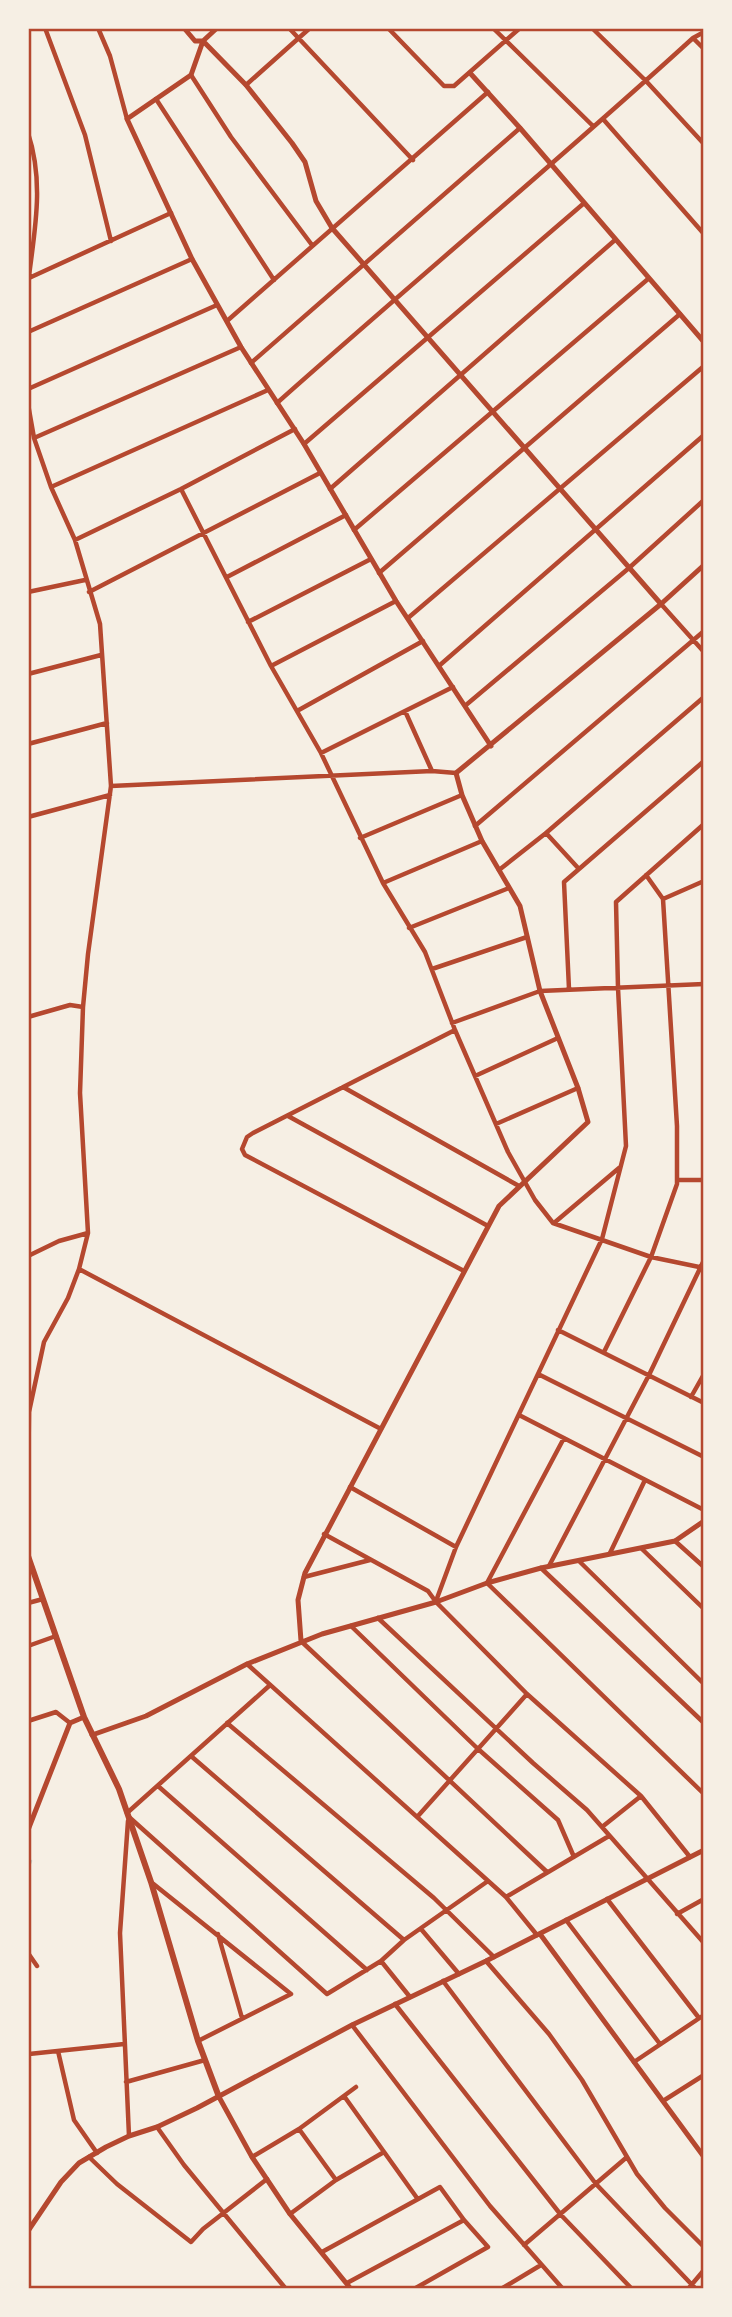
<svg xmlns="http://www.w3.org/2000/svg" width="732" height="2317" font-family="'Alegreya Sans',sans-serif">
<rect width="100%" height="100%" fill="#f6efe4"/>
<g fill="none" stroke-linecap="round" stroke-linejoin="round">
<!-- stream -->
<path stroke="#c9d6d2" stroke-width="2.5" d="M28 1869 31 1861"/>
<!-- minor -->
<path stroke="#b5482f" stroke-width="4.5" d="M45 28 85 135 111 241
M98 28 110 56 127 119
M289 28 413 160
M388 28 444 86H454L520 28
M493 28 593 126
M592 28 646 81 704 144
M693 38 704 49
M191 75 231 137 312 245
M246 85 310 28
M156 99 274 280
M603 119 704 234
M28 133C45 184 34 233 28 284
M29 278 171 213
M227 321 488 92
M28 332 192 259
M251 363 520 128
M28 389 217 305
M277 403C415 280 557 162 693 38L704 32
M28 404 34 438 51 487 75 540 100 624 111 786 88 954 83 1007 80 1093 88 1233 79 1269 68 1298 44 1342 29 1412 28 1496
M34 438 241 347
M304 444 583 204
M51 487 268 390
M181 489 271 666 321 753 383 883 425 952 455 1030 508 1152 535 1200 553 1223 651 1257 704 1268
M330 489 615 240
M354 530 648 279
M75 540 181 489 295 429
M379 573 680 314
M227 577 346 515
M28 592 85 580
M89 592 320 473
M661 604 704 652
M408 618 704 366
M248 622 371 559
M440 665 704 435
M271 666 396 601
M28 674 101 655
M466 705 629 568 704 500
M297 711 423 641
M405 711 432 771
M28 744 107 723
M321 753 453 687
M111 786 432 771 456 773
M28 817 110 795
M475 826 704 631
M546 833 579 869
M360 838 462 795
M499 870 546 833 704 697
M383 883 482 841
M663 899 704 881
M409 928 509 888
M432 969 527 937
M569 989 564 882 704 761
M28 1017 70 1005 83 1007
M452 1023 540 991 704 984
M455 1030 253 1133 247 1137 242 1149 245 1155 464 1271
M475 1076 558 1038
M343 1087 519 1186
M288 1116 488 1226
M496 1124 578 1088
M677 1180H704
M554 1223 619 1168
M28 1256 59 1241 88 1233
M79 1269 381 1429
M558 1330 704 1403
M604 1352 651 1257 677 1184V1126L663 899 646 875
M538 1374 704 1457
M691 1397 704 1374
M519 1415 704 1510
M564 1438 487 1583 704 1794
M350 1487 456 1547
M324 1534 428 1591 436 1602 527 1694 641 1796 690 1857
M675 1541 704 1567
M642 1549 704 1609
M610 1553 645 1480
M579 1561 704 1684
M549 1566 649 1375 704 1260
M541 1568 704 1723
M304 1577 370 1560
M436 1601 456 1547 602 1239 626 1146 618 988 616 902 704 824
M28 1603 43 1599
M378 1618 533 1763 587 1810 704 1943
M351 1626 477 1748 558 1820 574 1857
M302 1642 547 1872
M28 1646 56 1636
M247 1664 506 1897 537 1935
M28 1721 56 1712 70 1723
M227 1723 434 1898 494 1957
M191 1756 404 1940
M158 1786 367 1970
M127 1813 269 1686
M418 1816 527 1694
M129 1817 327 1994 381 1961 404 1940 488 1881
M128 1821 120 1933 129 2136
M602 1827 641 1796
M151 1882 291 1994 198 2041
M506 1897 609 1836
M607 1899 699 2018
M677 1914 704 1899
M566 1920 660 2044
M421 1929 459 1974
M218 1934 242 2018
M28 1953 37 1966
M381 1961 410 1997
M486 1961 549 2034 582 2080 637 2174 665 2208 704 2247
M443 1981 596 2184 696 2289
M395 2004 561 2215 632 2289
M352 2025 490 2206 563 2289
M58 2051 74 2120 97 2153
M29 2054 124 2044
M634 2062 704 2015
M126 2082 205 2060
M344 2096 417 2198
M663 2101 704 2075
M157 2127 184 2165 286 2289
M299 2129 336 2180
M89 2157 117 2184 191 2242 203 2229 267 2179
M252 2157 299 2129 356 2087
M290 2214 336 2180 384 2152
M524 2245 627 2157
M322 2252 440 2187 464 2220 488 2247 414 2289
M347 2283 464 2220
M501 2289 541 2265
M688 2289 704 2270"/>
<!-- tertiary -->
<path stroke="#b5482f" stroke-width="5" d="M184 28 195 41H203L246 85 292 143 305 162 316 201 332 228 661 604
M217 28 203 41 191 75 127 119 192 259 241 347 304 444 396 601 491 746
M470 73 520 128 704 342
M301 1641 298 1600 305 1573 499 1206 588 1122 578 1088 540 991 520 906 482 841 462 795 456 773 661 604 704 565
M92 1735 146 1716 247 1664 322 1634 436 1602 487 1583 541 1568 675 1541 704 1521
M28 1830 70 1723 84 1717
M540 1934 704 2157"/>
<!-- secondary -->
<path stroke="#b5482f" stroke-width="5" d="M219 2097 252 2157 290 2214 351 2289
M28 2231 61 2182 79 2163 106 2147 129 2136 157 2127 197 2108 352 2025 486 1961 704 1850"/>
<!-- primary -->
<path stroke="#b5482f" stroke-width="6" d="M28 1556 84 1717 119 1789 151 1882 198 2041 219 2097"/>
</g>
<!-- border -->
<rect width="732" height="2317" fill="none" stroke="#f6efe4" stroke-width="60"/>
<rect x="30" y="30" width="672" height="2257" fill="none" stroke="#b5482f" stroke-width="2.5"/>
</svg>
